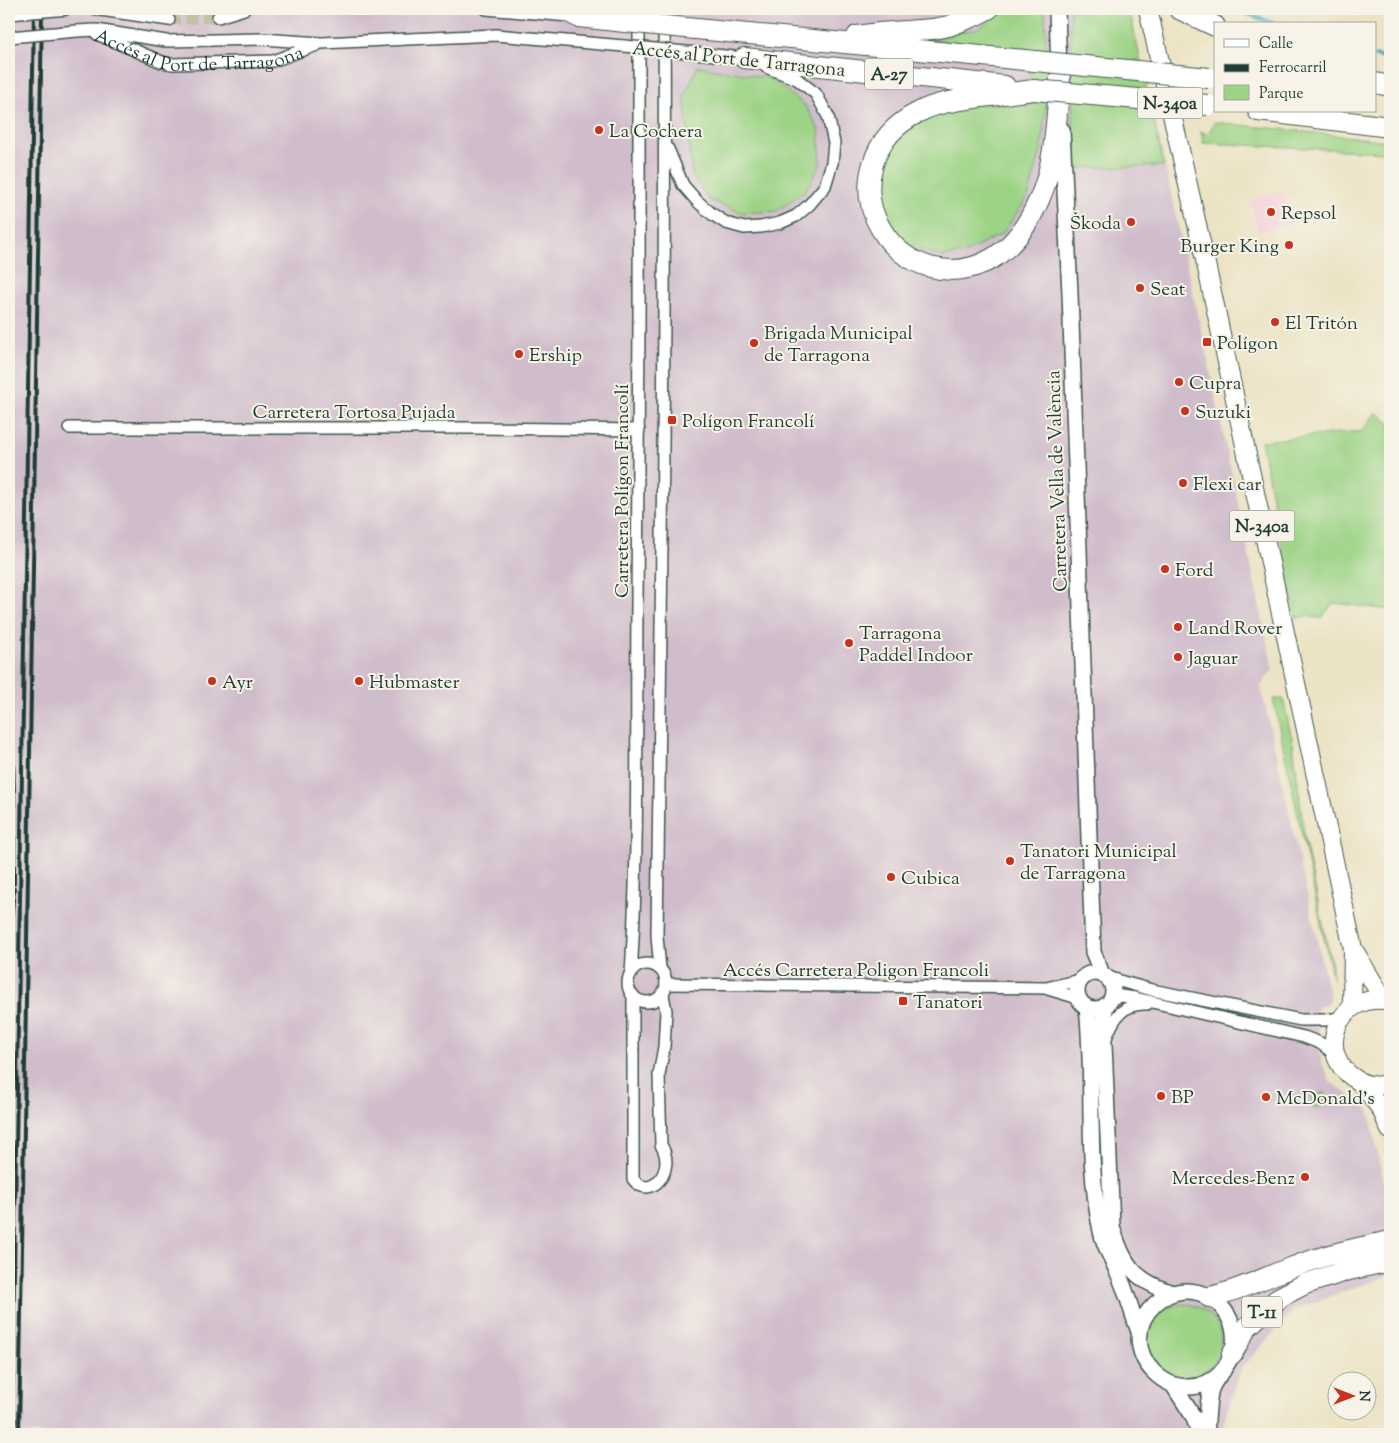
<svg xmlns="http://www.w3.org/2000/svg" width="1399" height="1443" font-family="'Sorts Mill Goudy',serif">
<rect width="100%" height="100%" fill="#f7f3e8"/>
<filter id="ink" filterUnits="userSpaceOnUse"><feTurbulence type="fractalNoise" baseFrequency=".02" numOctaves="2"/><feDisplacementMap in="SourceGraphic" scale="10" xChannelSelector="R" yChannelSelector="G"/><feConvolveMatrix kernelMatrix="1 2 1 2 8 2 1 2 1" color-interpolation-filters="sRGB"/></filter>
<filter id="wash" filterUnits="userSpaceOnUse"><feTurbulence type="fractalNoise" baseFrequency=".0096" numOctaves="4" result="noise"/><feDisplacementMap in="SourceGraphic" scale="20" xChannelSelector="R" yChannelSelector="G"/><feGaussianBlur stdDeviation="1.12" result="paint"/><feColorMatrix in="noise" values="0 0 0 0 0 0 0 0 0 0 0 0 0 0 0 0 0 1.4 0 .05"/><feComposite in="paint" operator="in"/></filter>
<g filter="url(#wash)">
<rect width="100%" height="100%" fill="#ece3c4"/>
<!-- built -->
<path fill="#f4cfdc" d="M1283 191 1291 224 1258 232 1250 200Z"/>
<!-- industrial -->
<path fill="#d0bdcc" d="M9 9H1130L1206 352 1273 670 1261 686 1330 998 1327 1004 1317 1008 1321 1062 1331 1082 1369 1110 1390 1209V1275L1293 1310 1241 1369 1223 1425V1434H9Z"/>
<!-- green -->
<path fill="#9cd385" stroke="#5e885c" d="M1006 9H1045L1046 43V106L1041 151 1028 197 1003 233 966 253 943 257 920 250 901 238 888 220 879 198V176L886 155 901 134 925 118 959 105 1001 103 1032 104 1029 50 930 40 978 28Z
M1070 9H1129L1164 166 1074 168Z
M698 66 769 78 805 105 819 130 821 164 806 190 777 211 743 213 709 200 692 175 684 96Z
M1214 122 1390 141V161H1387L1383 152 1203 143 1201 131 1208 135Z
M1376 412 1390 423V610L1333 603 1322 618 1296 617 1261 441 1362 431Z
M1273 699H1283L1293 743 1305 842 1332 966 1333 980Z
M1324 1093 1326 1105 1313 1108 1311 1095Z
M1147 1341a37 37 0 1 1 74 0a37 37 0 1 1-74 0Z"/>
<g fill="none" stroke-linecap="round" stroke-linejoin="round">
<!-- stream -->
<path stroke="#40aabf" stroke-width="4" d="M1234 9 1275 24
M1375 56 1390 59"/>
</g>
</g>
<g filter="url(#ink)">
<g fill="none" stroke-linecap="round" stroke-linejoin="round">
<!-- street-tunnel -->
<path stroke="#c3c2a7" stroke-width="11" stroke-dasharray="11 5.5" stroke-linecap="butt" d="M169 20 218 17"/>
<!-- street casing -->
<g stroke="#3e564a" stroke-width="14">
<g id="street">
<path d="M94 9 169 20"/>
<path d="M486 9 569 16"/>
<path d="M218 17 244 9"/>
<path d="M77 31 96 30 166 41 262 39 321 43 496 35 624 46"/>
<path id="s1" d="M97 34 162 62 172 64 273 61 317 45"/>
<path d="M696 53 744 58 748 60"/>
<path d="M668 149 683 185 697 201 712 214 726 223 744 228 761 227 780 223 796 216 809 205 825 186 832 163 834 143 828 116 816 94 797 79 766 67"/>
<path d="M69 428H477L639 430"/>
<circle cx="647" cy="983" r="19"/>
<path d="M660 969 657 936C661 627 666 318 664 9"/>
<path d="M631 974C639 851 636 728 637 605 639 406 640 208 639 9"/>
<path d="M1105 976 1123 982 1152 990 1301 1020H1325L1341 1018"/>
<path d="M666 984 1046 988 1080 980"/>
<path d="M1048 989 1078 998"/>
<path d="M633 995V1179C650 1202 677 1170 661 1145L659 1075 664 1047 666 1011 663 995"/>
<path d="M1111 1000 1121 996 1135 998 1304 1037 1320 1043 1336 1055"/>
<path d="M1106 1038C1114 1017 1123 1003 1147 1004"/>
</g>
</g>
<!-- secondary casing -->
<g stroke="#3e564a" stroke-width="18">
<path id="secondary" d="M1057 9 1059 72
M1062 130 1070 293 1093 952 1102 974
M1077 991a18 18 0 1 1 36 0a18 18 0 1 1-36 0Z
M1106 1005 1103 1019 1104 1045 1112 1226C1123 1265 1135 1281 1173 1293
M1087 1007C1095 1081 1085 1157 1101 1231 1104 1246 1112 1259 1118 1273 1127 1292 1132 1314 1140 1334
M1173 1385 1193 1416 1200 1434
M1206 1434C1207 1424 1208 1397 1211 1389 1216 1376 1228 1367 1232 1354 1242 1323 1218 1291 1186 1291 1175 1291 1163 1296 1155 1304 1108 1348 1176 1419 1223 1371"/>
</g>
<!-- primary casing -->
<g stroke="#3e564a" stroke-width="20">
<path id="primary" d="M1148 9 1206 264 1353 949 1352 1007
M1354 950 1383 999
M1390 1001C1338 990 1312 1054 1357 1080 1367 1086 1379 1087 1390 1083
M1360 1082 1381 1109 1390 1130"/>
</g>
<!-- highway casing -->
<g stroke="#3e564a" stroke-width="22">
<path id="highway" d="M562 9 578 17 625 22
M1179 9 1215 26
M696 29 1035 61
M857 36 879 33 933 29 949 26 972 17 988 9
M744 58 1005 86
M1375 83 1390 86
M1034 90C1016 92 999 95 981 97 961 100 938 102 919 112 897 123 880 140 873 164 866 187 869 209 881 229 904 268 953 282 993 258 1014 245 1029 223 1039 200 1056 162 1056 118 1060 77
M1258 111 1390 127
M1209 1297C1239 1291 1265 1277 1293 1267 1324 1255 1357 1248 1390 1241
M1232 1354 1247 1327 1280 1297 1305 1284 1349 1270 1390 1261"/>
</g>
<!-- street -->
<use href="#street" stroke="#fff" stroke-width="11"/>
<!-- secondary -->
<use href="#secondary" stroke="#fff" stroke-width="15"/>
<!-- primary -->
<use href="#primary" stroke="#fff" stroke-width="18"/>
<!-- highway -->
<use href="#highway" stroke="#fff" stroke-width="20"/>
<!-- rail -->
<path stroke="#1f3d34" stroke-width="4" d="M9 49V9
M9 706 13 761 14 795V884
M9 946 14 889
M9 1119 11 1024
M12 1404 34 9
M19 1434 42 9"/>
<!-- street-bridge casing -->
<g stroke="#3e564a" stroke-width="14" stroke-linecap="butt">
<path id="street-bridge" d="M9 14 68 9
M9 37 77 31
M624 46 696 53"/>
</g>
<!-- highway-bridge casing -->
<g stroke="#3e564a" stroke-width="22" stroke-linecap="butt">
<path id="highway-bridge" d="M625 22 696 29
M1035 61 1209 78
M1034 90 1208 105"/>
</g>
<!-- street-bridge -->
<use href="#street-bridge" stroke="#fff" stroke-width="11"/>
<!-- highway-bridge -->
<use href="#highway-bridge" stroke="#fff" stroke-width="20"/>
</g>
</g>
<!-- markers -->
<g fill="#c8321e" stroke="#f7f3e8" stroke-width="2">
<circle cx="599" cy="130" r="5"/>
<circle cx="1271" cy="212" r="5"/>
<circle cx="1131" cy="222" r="5"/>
<circle cx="1289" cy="245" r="5"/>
<circle cx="1140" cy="288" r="5"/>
<circle cx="1275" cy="322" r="5"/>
<rect x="1202" y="337" width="10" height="10" rx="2.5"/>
<circle cx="754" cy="343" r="5"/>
<circle cx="519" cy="354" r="5"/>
<circle cx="1179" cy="382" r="5"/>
<circle cx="1185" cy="411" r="5"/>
<rect x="667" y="415" width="10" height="10" rx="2.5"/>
<circle cx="1183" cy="483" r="5"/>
<circle cx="1165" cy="569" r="5"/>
<circle cx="1178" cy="627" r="5"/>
<circle cx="849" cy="643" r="5"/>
<circle cx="1178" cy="657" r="5"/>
<circle cx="212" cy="681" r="5"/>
<circle cx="359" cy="681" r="5"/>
<circle cx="1010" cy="861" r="5"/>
<circle cx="891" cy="877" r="5"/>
<rect x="898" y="996" width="10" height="10" rx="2.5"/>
<circle cx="1161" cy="1096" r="5"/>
<circle cx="1266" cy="1097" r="5"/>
<circle cx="1305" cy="1177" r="5"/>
</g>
<g text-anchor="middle" stroke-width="4" stroke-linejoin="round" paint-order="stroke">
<!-- shield labels -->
<g fill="#f7f3e8" stroke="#60746a" stroke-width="1">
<rect x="865" y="58.5" width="48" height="31" rx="4"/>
<rect x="1137.5" y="87.5" width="65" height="31" rx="4"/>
<rect x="1229.5" y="510.5" width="65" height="31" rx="4"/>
<rect x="1242" y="1296.5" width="40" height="31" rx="4"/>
</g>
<g font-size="18" font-weight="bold" fill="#1f3d34">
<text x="889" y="80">A-27</text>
<text x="1170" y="109">N-340a</text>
<text x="1262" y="532">N-340a</text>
<text x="1262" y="1318">T-11</text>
</g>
<!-- street labels -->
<g font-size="19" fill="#1f3d34" stroke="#f7f3e8">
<text dy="7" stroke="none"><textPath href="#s1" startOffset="106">Accés al Port de Tarragona</textPath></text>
<text transform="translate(739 58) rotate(6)" y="7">Accés al Port de Tarragona</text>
<text x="354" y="418">Carretera Tortosa Pujada</text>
<text transform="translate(1056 481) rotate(-92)" y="7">Carretera Vella de València</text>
<text transform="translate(621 491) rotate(-90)" y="7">Carretera Polígon Francolí</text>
<text x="856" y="976">Accés Carretera Poligon Francoli</text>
</g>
<!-- poi labels -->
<g font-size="19" fill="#1f3d34" stroke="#f7f3e8" text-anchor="start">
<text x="609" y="137">La Cochera</text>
<text x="1281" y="219">Repsol</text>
<text x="1121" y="229" text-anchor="end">Škoda</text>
<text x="1279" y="252" text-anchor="end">Burger King</text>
<text x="1150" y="295">Seat</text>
<text x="1285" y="329">El Tritón</text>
<text x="764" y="339">Brigada Municipal<tspan x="764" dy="22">de Tarragona</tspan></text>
<text x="1217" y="349">Polígon</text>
<text x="529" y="361">Ership</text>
<text x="1189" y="389">Cupra</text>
<text x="1195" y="418">Suzuki</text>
<text x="682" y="427">Polígon Francolí</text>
<text x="1193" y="490">Flexi car</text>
<text x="1175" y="576">Ford</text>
<text x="1188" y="634">Land Rover</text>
<text x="859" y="639">Tarragona<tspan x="859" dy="22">Paddel Indoor</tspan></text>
<text x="1188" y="664">Jaguar</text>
<text x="222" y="688">Ayr</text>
<text x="369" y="688">Hubmaster</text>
<text x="1020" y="857">Tanatori Municipal<tspan x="1020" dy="22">de Tarragona</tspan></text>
<text x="901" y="884">Cubica</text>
<text x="913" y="1008">Tanatori</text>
<text x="1171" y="1103">BP</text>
<text x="1276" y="1104">McDonald's</text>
<text x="1295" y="1184" text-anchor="end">Mercedes-Benz</text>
</g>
</g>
<!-- margin -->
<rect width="1399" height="1443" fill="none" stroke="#f7f3e8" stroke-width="30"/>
<!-- legend -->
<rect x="1214" y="22" width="162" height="90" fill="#f7f3e8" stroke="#a1aaa0"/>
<rect x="1224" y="39" width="25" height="8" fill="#ffffff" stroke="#a1aaa0"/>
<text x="1259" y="48" font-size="15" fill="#1f3d34">Calle</text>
<rect x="1224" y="64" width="25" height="8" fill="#1f3d34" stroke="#a1aaa0"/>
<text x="1259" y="72" font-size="15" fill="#1f3d34">Ferrocarril</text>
<rect x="1224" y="85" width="25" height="15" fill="#9cd385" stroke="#a1aaa0"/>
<text x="1259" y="98" font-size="15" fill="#1f3d34">Parque</text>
<!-- north arrow -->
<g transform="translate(1352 1396) rotate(90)"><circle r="24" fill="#f7f3e8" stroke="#a1aaa0"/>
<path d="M0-4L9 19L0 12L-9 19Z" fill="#c8321e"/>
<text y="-8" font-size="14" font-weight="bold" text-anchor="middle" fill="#1f3d34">N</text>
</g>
</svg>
